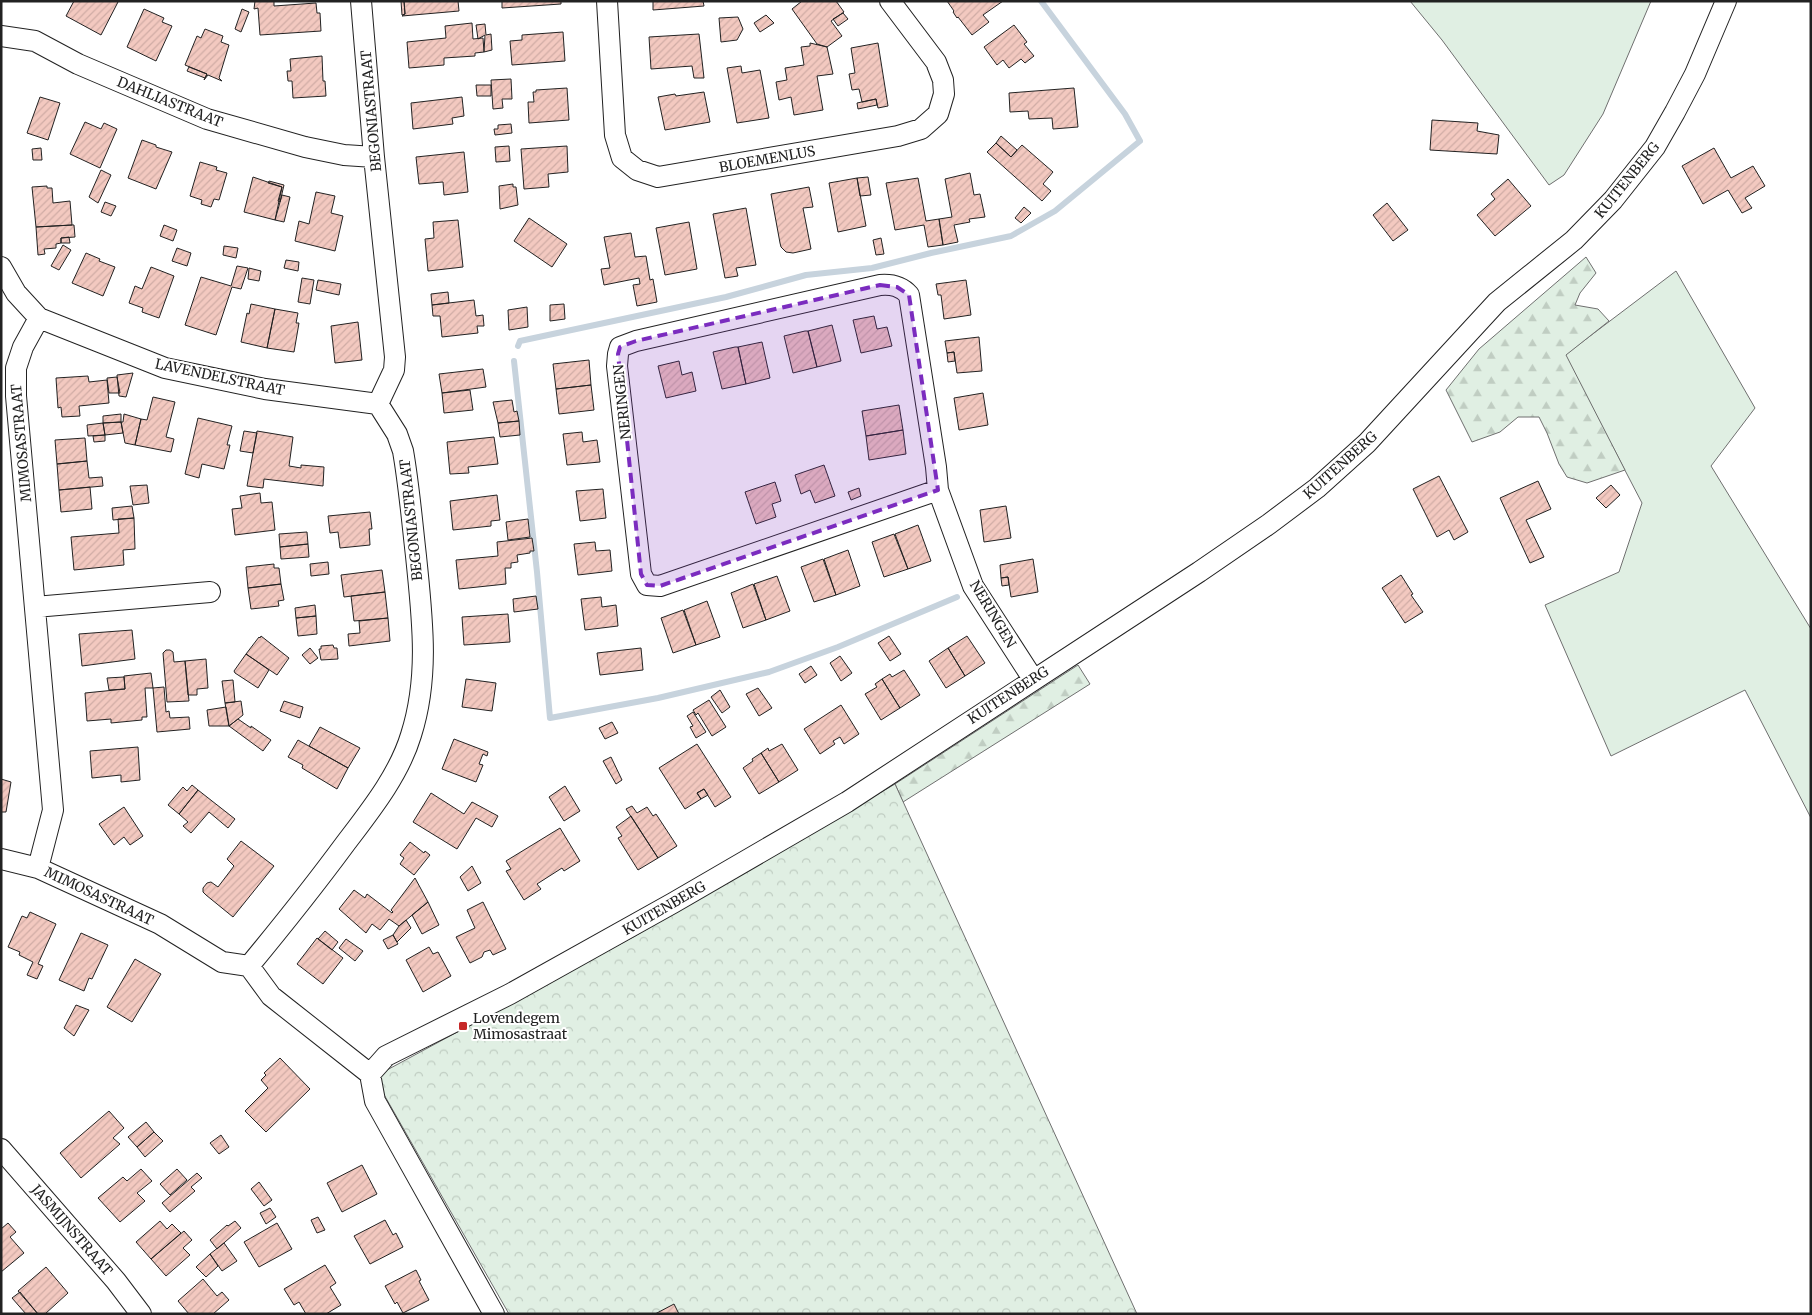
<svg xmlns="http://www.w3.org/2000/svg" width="1812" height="1315" font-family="Merriweather,serif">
<defs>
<pattern id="forest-firs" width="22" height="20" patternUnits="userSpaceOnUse" patternTransform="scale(1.25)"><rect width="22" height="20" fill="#e0efe3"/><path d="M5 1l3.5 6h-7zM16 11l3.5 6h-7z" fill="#c0cdc2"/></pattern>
<pattern id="park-crowns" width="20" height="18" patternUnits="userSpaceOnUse" patternTransform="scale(1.25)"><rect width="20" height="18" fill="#e0efe3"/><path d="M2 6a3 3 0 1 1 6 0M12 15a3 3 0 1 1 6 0" fill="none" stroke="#c0cdc2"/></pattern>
<pattern id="building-hatch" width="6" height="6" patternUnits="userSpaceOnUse" patternTransform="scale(1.25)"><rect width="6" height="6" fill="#f3c9c0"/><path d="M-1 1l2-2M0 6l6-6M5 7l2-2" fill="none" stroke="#d0aca5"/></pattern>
</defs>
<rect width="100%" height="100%" fill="#fff"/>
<!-- grass -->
<path fill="#e0efe3" stroke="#6f6f6f" d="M1410 1H1651L1603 114 1564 175 1549 185 1442 40Z
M1676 271 1755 408 1711 466 1811 629V818L1745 690 1611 756 1545 605 1619 572 1642 503 1565 355Z"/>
<!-- forest -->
<path fill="url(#forest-firs)" stroke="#6f6f6f" d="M1586 257 1596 273 1580 293 1575 305 1598 309 1609 321 1566 355 1625 470 1587 483 1567 477 1559 464 1547 433 1539 417H1518L1500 432 1472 442 1446 390 1479 349Z
M1078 665 1090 684 903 802 895 784Z"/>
<!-- park -->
<path fill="url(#park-crowns)" stroke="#6f6f6f" d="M895 784 1137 1314H509L374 1077 635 936Z"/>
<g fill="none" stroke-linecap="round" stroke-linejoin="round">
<!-- stream -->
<path stroke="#c7d3dd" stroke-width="6" d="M518 346 520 341 726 297 806 275 872 268 931 253 1011 236 1055 211 1140 141 1125 114 1041 1
M514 361 537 572 550 718 658 698 769 672 838 647 957 597"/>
</g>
<!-- building -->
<path fill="url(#building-hatch)" stroke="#222" d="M74 1H116L118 2 101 35 66 16Z
M255 1H274V6L316 3 317 13H320L321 31 260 35 258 8 254 9Z
M401 1H404L405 14 402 15Z
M404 1H458L459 11 402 16 405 14Z
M502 1H561V4L502 8Z
M653 1H703L704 6 653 10Z
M802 1H836L844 12 831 21 842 36 827 47 817 44 792 9Z
M947 1H1003L983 15 989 22 972 35 958 17 957 18 953 12 954 11Z
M144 9 164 18 162 22 172 26 156 61 127 47Z
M242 9 249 12 241 32 235 29Z
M843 13 848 19 838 26 833 19Z
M766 15 774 23 760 32 754 23Z
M738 17 743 29 737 40 721 42 719 18Z
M472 23 473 39 483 38 484 52 475 53V56L444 58V65L409 68 407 42 446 38 445 26Z
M485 24 486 35 491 34 492 50 484 52 485 35 478 39 476 25Z
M1014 25 1027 42 1024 44 1034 56 1025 63 1021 59 1009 68 1003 60 997 65 984 47Z
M205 29 223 36 221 42 229 45 219 78 222 81 208 75 204 80 207 74 185 65 197 36 201 38Z
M563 32 565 61 512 65 510 41 522 40V35Z
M699 34 704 78H694L692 66 651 69 649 37Z
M810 43 827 47 833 74 817 76 823 110 794 115 791 97 779 100 776 82 787 80 785 68 804 65 801 47 810 46Z
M878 43 888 106 878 108 876 99 862 102 859 89 852 90 849 74 855 73 851 48Z
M322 56 323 81H325L326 96 293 98 292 81H288L287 71H291L290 59Z
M741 66 742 73 760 70 769 118 737 123 727 68Z
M189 67 207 74 205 78 187 71Z
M511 79 512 99H502L503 108 493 109 491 80Z
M476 85H491V96H477Z
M567 88 569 120 529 123 528 102H534L533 92H536V90Z
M1074 88 1078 127 1053 129 1052 118 1029 119 1028 111 1010 112 1009 93Z
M704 92 710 122 665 130 658 97 675 94 676 96Z
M40 97 60 103 48 140 27 133Z
M462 97 464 116 452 118 453 124 413 129 411 103Z
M876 99 877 105 858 109 857 103Z
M1432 120 1478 123 1477 131 1499 135 1497 154 1430 150Z
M85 122 101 129 104 123 117 129 100 168 70 154Z
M511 124 512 133 495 135 494 129H498V125Z
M1001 136 1017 150 1011 157 996 143Z
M142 140 156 145V147L172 152 156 189 128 178Z
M996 143 1011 157 1022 145 1053 172 1043 184 1051 191 1042 201 987 152Z
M509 146 510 161 496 162 495 147Z
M567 146 568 172 548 174 549 187 524 189 521 149Z
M41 148 42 160H33L32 149Z
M1714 148 1731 178 1753 166 1765 186 1745 198 1752 208 1742 213 1728 190 1703 204 1682 166Z
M464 152 468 192 444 195 443 182 419 184 416 157Z
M200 162 217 167 216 170 227 173 219 200 214 199 211 207 201 204 202 200 190 196Z
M101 170 111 175 98 203 89 197Z
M970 173 974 195 980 194 985 217 969 219 970 222 954 225 958 242 943 245 939 219 952 217 945 179Z
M253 177 282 187 275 220 244 212Z
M868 177 871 195 860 196 857 178Z
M857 178 866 226 838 232 829 183Z
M918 178 926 221 939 219 943 245 928 247 924 225 895 230 886 183Z
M1508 179 1531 206 1495 236 1477 215 1495 199 1491 194Z
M269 181 284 185 280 202 278 201 282 187 268 183Z
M513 184V187H516L518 205 500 209 499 186Z
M47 186V188H52L53 203 70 201 72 225 36 227 32 187Z
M809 187 813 207 803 208 811 249 793 253 786 252 781 247 780 243 771 194Z
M316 192 335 196 331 213 343 216 335 251 295 241 299 221 309 224Z
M282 195 290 197 284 222 275 220Z
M105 202 116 206 111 216 101 212Z
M1387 203 1408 230 1393 241 1373 215Z
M1024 207 1031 213 1021 223 1015 218Z
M746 208 756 265 736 268 738 276 725 278 713 214Z
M529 218 567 244 552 267 514 241Z
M458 220 463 267 428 271 425 239 434 238 433 222Z
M689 222 697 269 665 275 656 228Z
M72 225H74L75 237 61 238V243L56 244V248L44 249 45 254 38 255 36 227Z
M164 225 177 230 173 241 160 236Z
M631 233 635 257 646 256 650 280 653 279 657 302 637 306 633 285 640 284 639 278 604 285 601 269 610 268 604 237Z
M69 237 70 243H61V238Z
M881 238 884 254 876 255 873 240Z
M63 245 71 250 59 270 51 266Z
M224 246 238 248 236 258 223 255Z
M177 248 191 253 187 266 172 261Z
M86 253 100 259 99 261 115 267 103 296 72 283Z
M286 260 299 262 298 271 284 268Z
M237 266 248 268 241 289 232 287 216 335 185 325 201 277 231 286Z
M151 267 174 276 159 318 142 312 143 308 129 303 135 286 142 289Z
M249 268 261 271 259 281 248 279Z
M302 278 314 280 310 304 298 302Z
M318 280 341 284 339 295 316 290Z
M966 280 971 315 944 319 941 295H938L936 284Z
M448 292 449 303 432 305 431 294Z
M474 300 476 316 483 315 484 326H477L478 333 442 337 440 316H433L432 305Z
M251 304 275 309 267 348 241 342 247 313 249 314Z
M564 304 565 319 550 321V305Z
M527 307 528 327 509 330 508 310Z
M275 309 298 313 296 323H299L294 352 267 348Z
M874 316 877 329 887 327 892 346 861 353 853 320Z
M358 322 362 360 335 363 331 326Z
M832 325 841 361 817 367 808 331Z
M805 331H808L817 367 793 373 784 336Z
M979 337 982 371 957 373 954 352 947 353 945 341Z
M762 342 770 378 746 384 738 347Z
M735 347H738L746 384 722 389 713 352Z
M954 352 955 361 948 362 947 353Z
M589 360 591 385 556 389 553 364Z
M679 361 682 375 692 372 696 391 666 398 658 366Z
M483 369 486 387 442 393 439 374Z
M133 373 126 397 119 396 117 375Z
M88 376 89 382 107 380 109 403 79 406 80 416 62 417 61 407 58 408 56 378Z
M117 377 120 393H109L107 378Z
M591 385 594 410 559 414 556 389Z
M470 390 473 410 444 413 442 393Z
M983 393 988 425 959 430 954 398Z
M153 397 175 402 166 437 174 439 171 452 135 445 141 419 147 420Z
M512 400 514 412 517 411 519 421 498 423 493 402Z
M899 405 903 430 866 436 862 411Z
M121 414V422L103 423V416Z
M124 414 141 419 135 445 125 443 121 422H123Z
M198 418 232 426 227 445H230L224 469 202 464 199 478 185 474Z
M519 421 520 435 500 437 498 423Z
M121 422 123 433 105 435 103 423Z
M103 423 105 435 88 436 87 425Z
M903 430 906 454 869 460 866 436Z
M244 431 257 433 253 453 240 451Z
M257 431 293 437 289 466 301 468V465L324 467 323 486 264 479 263 488 247 486Z
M582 432 583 442 597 440 600 462 567 465 563 434Z
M105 435V441L94 442 93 436Z
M494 437 498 464 468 467 469 473 450 474 447 442Z
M85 438 87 461 57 464 55 440Z
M87 461 89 478 102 477 103 486 59 490 57 464Z
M824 465 835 496 815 503 810 490 801 494 795 475Z
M1439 476 1468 532 1454 540 1449 530 1437 537 1413 489Z
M1538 481 1551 509 1526 520 1544 557 1530 563 1500 498Z
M775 482 781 501 772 504 776 517 756 524 745 492Z
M147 485 149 503 133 505 130 486Z
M1611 485 1620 495 1606 508 1596 498Z
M90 487 92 509 61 512 59 490Z
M859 488 861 496 851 500 848 492Z
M603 489 606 518 580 521 576 491Z
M260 493 261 503 272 502 275 530 235 535 232 509 242 508 240 496Z
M497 495 500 520 491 521V526L453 530 450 501Z
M132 506 134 518 113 520 112 508Z
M1006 506 1011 538 984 542 980 510Z
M370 512 372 529H369L370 545 340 548 338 532 330 533 328 516Z
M134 518 135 549 123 550 124 565 74 570 71 537 119 533 118 519Z
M528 519 530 537 508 540 506 522Z
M918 525 931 561 908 569 895 534Z
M307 532 308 544 280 547 279 534Z
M894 534 908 569 884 577 872 542Z
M532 538 534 551H530V553L517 555 518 562 511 563V568H505L506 584 459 589 456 560 498 556 497 542Z
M595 542 596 551 610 550 612 571 578 575 574 544Z
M308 544 309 557 281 559 280 547Z
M848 550 860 586 836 595 824 559Z
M823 559 836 595 814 602 801 567Z
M1033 559 1038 592 1011 597 1008 577 1001 578 1000 565Z
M328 562 329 574 311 576 310 564Z
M274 564V568H279L281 584 248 588 246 567Z
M382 570 385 592 344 597 341 575Z
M1401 575 1413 594 1411 595 1423 612 1405 623 1382 588Z
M777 576 790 611 766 620 754 584Z
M1008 577 1009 585 1002 586 1001 578Z
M281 584 284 600 278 601 279 606 251 609 248 588Z
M753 584 766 620 743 628 731 593Z
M385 592 388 618 354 621 351 596Z
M536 596 538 609 514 612 513 599Z
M601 597 602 607 616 605 618 626 585 630 581 599Z
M707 601 720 637 696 645 684 610Z
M315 605 316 616 296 618 295 608Z
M683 610 696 645 673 653 661 618Z
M508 614 510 642 464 645 462 617Z
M316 616 317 634 298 636 296 618Z
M388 618 390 641 349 646 348 634 360 633 359 621Z
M132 630 135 659 82 666 79 634Z
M261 636 289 658 277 675 246 654 259 637 260 638Z
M889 636 901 654 890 661 878 643Z
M967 636 985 663 965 676 948 648Z
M333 645 334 648H337L338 659 321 660 319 649H321V646Z
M310 648 318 658 310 664 302 655Z
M641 648 643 670 600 675 597 653Z
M948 648 965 676 946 688 929 661Z
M166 650H170L173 652 174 662 185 661 189 701 167 702 163 653Z
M246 654 269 670 258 688 235 673 234 671Z
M840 656 852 673 841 681 830 663Z
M206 659 208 688 197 689V695H188L185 661Z
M811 666 817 675 805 683 799 674Z
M904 670 920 695 900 708 882 679 890 674 892 677Z
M151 673 153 688H145L147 717H142V720L111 723V719L87 721 85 693 125 689 124 676Z
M124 677 125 689 109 690 107 678Z
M466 679 496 683 492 711 462 707Z
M882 679 900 708 881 720 865 694 877 687 875 684Z
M233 680 235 702 225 703 222 681Z
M164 687 166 712 169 711 170 718 189 717 190 729 157 732 153 688Z
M758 688 772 708 759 716 746 694Z
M720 690 730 707 722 713 711 697Z
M709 700 726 727 712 736 698 713 696 715 693 710Z
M241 701 243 715 229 726 225 703Z
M284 701 303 707 300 718 280 711Z
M841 705 859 734 844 744 840 737 833 741 835 744 820 754 804 729Z
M226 707 229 726H209L207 710Z
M693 712 706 732 696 738 690 727 693 726 687 716Z
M238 719 251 728V726L271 740 263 751 229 726Z
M612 722 618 733 605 739 599 728Z
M320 727 360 748 348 768 309 746Z
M454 739 488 752 487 756 483 754 479 764 483 765 476 782 442 769Z
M298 740 348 768 337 789 302 768 303 765 288 757Z
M697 744 731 797 715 807 704 789 697 793 701 799 685 809 659 768Z
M782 744 798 770 779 782 761 753 768 748 769 751Z
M138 747 140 780 121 782V775L92 778 90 751Z
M761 753 779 782 759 794 743 768 753 761 752 759Z
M611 757 622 780 616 784 603 761Z
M1 779 11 782 6 812H1Z
M192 785 198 790 179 814 168 805 183 787 187 791Z
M565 786 580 811 564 821 549 797Z
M704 789 708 795 701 799 697 793Z
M198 790 235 819 228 828 209 812 191 833 183 826 188 822 179 814Z
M431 793 464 814 472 802 498 816 492 827 476 818 457 849 413 822Z
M632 806 637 813 647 807 653 816 656 814 677 846 658 858 626 809Z
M124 807 143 836 130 845 124 837 114 845 99 824Z
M631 816 658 858 638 870 618 838 622 836 616 827Z
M560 828 580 861 564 871 562 868 537 884 541 889 524 900 506 871 511 869 506 861Z
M241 841 274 866 233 917 206 895 203 892V888L207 883 211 882 218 887 234 866 227 859Z
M410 842 424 853 425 851 430 855 414 875 400 864 404 858 400 855Z
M472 866 481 883 468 891 460 877Z
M415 878 428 902 399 926 389 919 380 930 372 924 366 933 339 909 354 890 365 898 367 894 392 913 393 912 391 910Z
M428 902 439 925 422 934 412 915Z
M483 902 506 949 493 955 490 950 484 952 482 957 470 963 456 937 475 928 467 910Z
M30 912 56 924 38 964 43 966 37 979 27 975 33 962 19 955 20 952 8 947 22 916 27 918Z
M406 920 411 928 397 942 393 935 399 926Z
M325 931 338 942 332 950 318 939Z
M81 933 108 945 92 979 89 978 84 991 59 980Z
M393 935 398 944 388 949 383 940Z
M317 938 343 958 323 984 297 964Z
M346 939 363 951 355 961 339 948Z
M429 947 433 954 438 952 451 976 423 992 406 960Z
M135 959 161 974 132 1022 107 1007Z
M76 1005 89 1010 74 1036 64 1028Z
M280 1058 310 1089 266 1132 245 1111 268 1088 261 1080 266 1075 264 1073Z
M109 1111 124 1128 113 1138 120 1144 81 1178 60 1153Z
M146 1122 154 1132 137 1147 128 1137Z
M154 1132 163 1141 145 1157 137 1147Z
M221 1135 229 1147 219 1154 210 1143Z
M362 1165 377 1194 342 1212 327 1183Z
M141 1169 152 1181 137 1193 145 1201 120 1222 98 1198 123 1177 127 1181Z
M177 1169 187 1180 170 1195 160 1184Z
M197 1173 202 1178 191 1187 195 1191 170 1212 162 1203Z
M259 1182 272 1200 264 1206 251 1189Z
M270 1208 276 1217 266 1224 260 1213Z
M318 1217 325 1230 317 1233 311 1220Z
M385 1220 393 1235 396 1233 403 1247 370 1264 354 1236Z
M160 1221 167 1229 172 1224 181 1233 151 1259 136 1242Z
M235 1221 241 1228 217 1249 210 1240 227 1225 228 1226Z
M8 1223 16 1232 10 1237 24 1253 1 1272V1229Z
M277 1223 292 1249 259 1267 244 1242Z
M184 1231 192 1240 183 1248 190 1255 166 1276 151 1259Z
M224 1243 237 1261 222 1271 210 1254Z
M210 1254 218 1266 206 1277 196 1267Z
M325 1265 336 1283 330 1287 341 1305 326 1314H306L299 1302 294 1305 284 1289Z
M46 1267 68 1293 45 1314H38L18 1291Z
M416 1270 421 1280 419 1281 429 1300 403 1313 397 1302 395 1304 385 1286Z
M203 1279 217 1296 222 1292 229 1300 213 1314H189L178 1301Z
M20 1292 38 1314H26L12 1298Z
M674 1304 679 1314H655Z"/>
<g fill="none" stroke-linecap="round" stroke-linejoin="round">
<!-- street casing -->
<g stroke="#222" stroke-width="22">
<path id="street" d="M607 1 615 135 622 158 637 170 658 177 898 136 921 129 938 114 944 94 943 80 936 62 890 1
M1 36 35 41 78 64 207 119 305 147 344 155 374 157
M1 267 16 293 39 318 23 347 16 368V396L53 810 38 868 160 924 222 962 249 966 271 996 370 1074
M39 318 165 368 265 389 378 404
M938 490 660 586 647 585 641 574 617 366 618 354 620 347 636 341 880 285C892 284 901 286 909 295L936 467 938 490 973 586 1033 679
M35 607 210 592
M1 859 38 868
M249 966C282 926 314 886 345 844 370 811 399 775 411 735 430 676 422 616 416 556 412 521 409 485 403 451L397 434 378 404 394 370 395 357 374 157 361 1
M1 1149 116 1281 141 1314
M494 1314 375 1101 370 1074 386 1056 510 994 673 903 847 802 1199 572 1269 524 1317 488 1367 443 1497 302 1574 240 1613 200 1655 147 1675 112 1695 74 1726 1"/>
</g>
<!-- street -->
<use href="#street" stroke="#fff" stroke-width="20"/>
</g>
<!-- marked area -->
<path fill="#7b2cbf" fill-opacity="0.2" stroke="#7b2cbf" stroke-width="4" stroke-dasharray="10 6" stroke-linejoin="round" d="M880 285 897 287 909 295 938 490 660 586 647 585 641 574 618 354 620 347 636 341Z"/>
<!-- markers -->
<rect fill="#c62828" stroke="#fff" stroke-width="2" x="458" y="1021" width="10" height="10" rx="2.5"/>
<g text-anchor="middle" stroke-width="4" stroke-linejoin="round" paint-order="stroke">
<!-- street labels -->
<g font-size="14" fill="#222" stroke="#fff">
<text transform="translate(170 102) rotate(22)" y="5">DAHLIASTRAAT</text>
<text transform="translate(371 111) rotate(-95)" y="5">BEGONIASTRAAT</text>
<text transform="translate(767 159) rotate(-10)" y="5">BLOEMENLUS</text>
<text transform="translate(1627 180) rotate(-51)" y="5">KUITENBERG</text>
<text transform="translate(220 377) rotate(12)" y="5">LAVENDELSTRAAT</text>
<text transform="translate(622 402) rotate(-96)" y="5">NERINGEN</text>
<text transform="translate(21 443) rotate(-95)" y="5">MIMOSASTRAAT</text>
<text transform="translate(1340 465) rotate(-42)" y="5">KUITENBERG</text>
<text transform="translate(411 520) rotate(-96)" y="5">BEGONIASTRAAT</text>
<text transform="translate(993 614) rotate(59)" y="5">NERINGEN</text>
<text transform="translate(1008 695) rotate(-33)" y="5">KUITENBERG</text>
<text transform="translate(99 896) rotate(25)" y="5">MIMOSASTRAAT</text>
<text transform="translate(664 908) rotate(-30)" y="5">KUITENBERG</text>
<text transform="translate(72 1230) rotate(49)" y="5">JASMIJNSTRAAT</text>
</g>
<!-- poi labels -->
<g font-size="14" fill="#222" stroke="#fff" text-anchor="start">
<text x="473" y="1023">Lovendegem<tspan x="473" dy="16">Mimosastraat</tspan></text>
</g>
</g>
<!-- border -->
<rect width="1812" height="1315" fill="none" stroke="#222222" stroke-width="5"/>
</svg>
